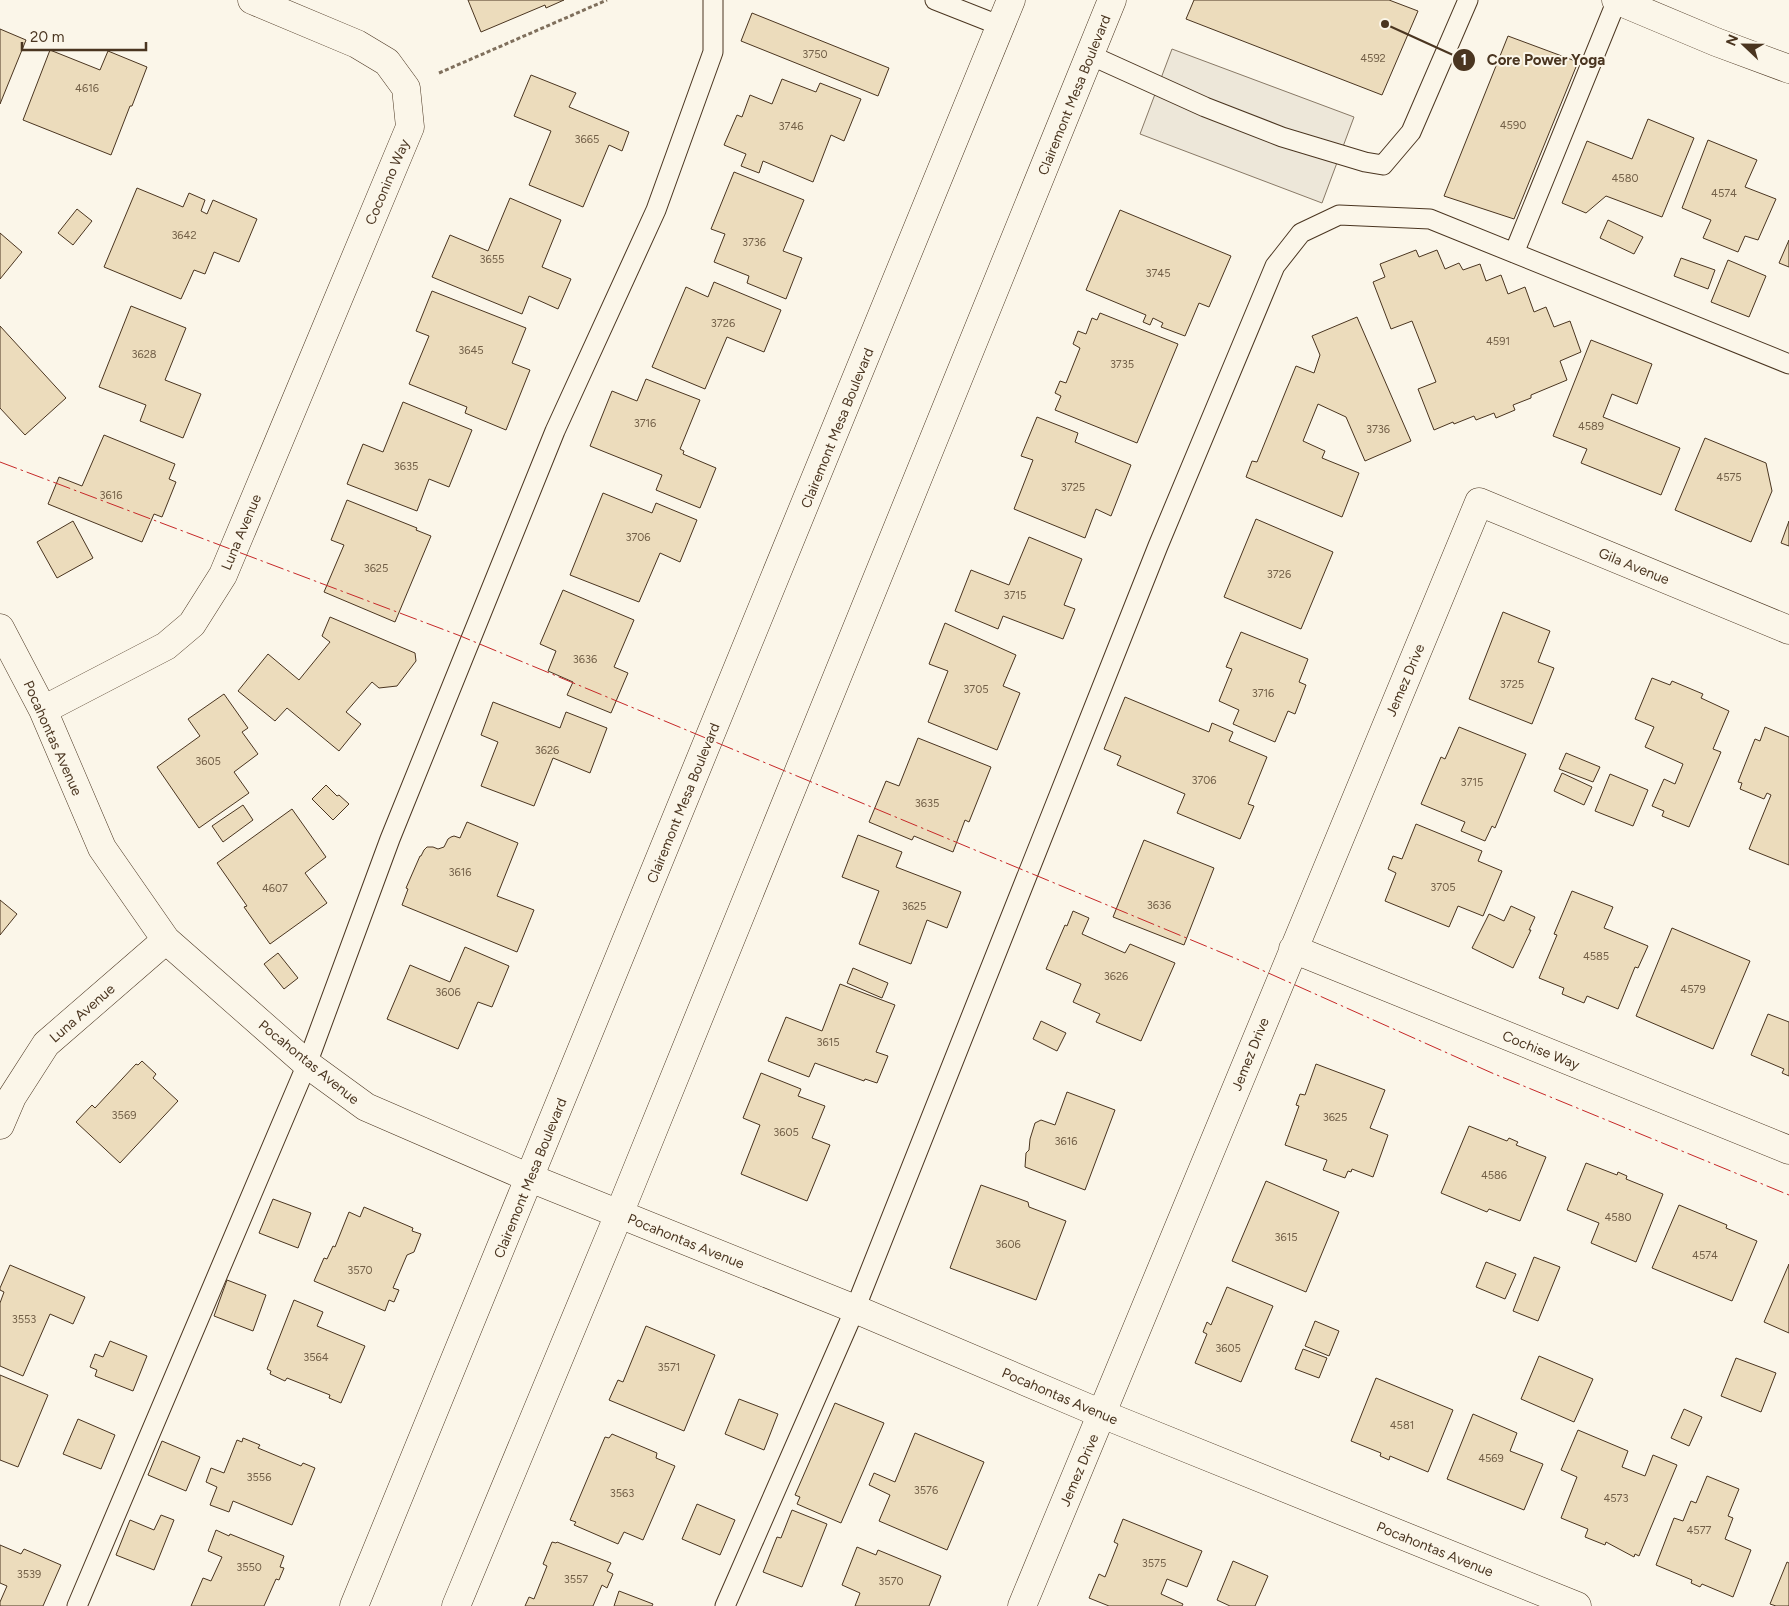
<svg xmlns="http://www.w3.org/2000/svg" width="1789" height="1606" font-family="Figtree,sans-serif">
<rect width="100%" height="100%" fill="#fbf6e9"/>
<!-- parking -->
<path fill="#ede7d9" stroke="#887966" d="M1172 49 1354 117 1322 203 1140 134Z"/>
<!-- building -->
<path fill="#ecdcbc" stroke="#4a3520" d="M468 0H564L546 8 545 5 481 32Z
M1194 0H1389L1418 11 1382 95 1186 19Z
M752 13 889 68 878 96 741 41Z
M0 29 26 40 0 104Z
M1508 36 1578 62 1514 219 1444 196Z
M50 50 100 70 108 51 147 67 132 106H130L111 155 23 120Z
M531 75 576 93 569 107 629 132 622 151 609 145 583 207 529 185 551 131 514 116Z
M782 79 816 92 820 83 861 99 844 141 831 135 813 182 763 161 759 173 741 166 746 154 724 145 737 115 742 117 750 95 772 104Z
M1648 119 1694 138 1662 217 1606 196 1586 213 1562 203 1587 141 1632 159Z
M1708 140 1757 160 1745 187 1776 199 1758 240 1745 236 1738 252 1703 238 1711 220 1682 208Z
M734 172 804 200 783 251 802 258 786 299 747 283 749 276 714 262 725 234 711 229Z
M137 188 183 207 189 193 205 200 201 211 207 214 213 200 257 219 239 262 214 252 205 274 194 270 181 299 104 267Z
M510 198 561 220 542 267 571 279 558 309 529 296 522 314 432 277 450 235 488 251Z
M77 209 92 221 73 245 58 233Z
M1120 210 1231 256 1209 307 1199 303 1185 336 1161 327 1163 323 1153 318 1150 325 1143 322 1146 315 1086 290Z
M1608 220 1643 237 1634 254 1600 238Z
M0 233 22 252 0 279Z
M1789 240V267L1779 263Z
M1416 250 1419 257 1437 250 1445 269 1459 263 1463 270 1480 264 1486 281 1501 275 1508 294 1525 287 1534 312 1546 307 1554 327 1570 321 1581 352 1560 361 1567 380 1531 395V398L1513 405 1515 410 1496 418 1494 413 1476 420 1474 416 1454 424 1453 422 1434 430 1418 389 1436 382 1412 321 1391 329 1373 282 1385 277 1380 264Z
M1681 258 1715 270 1708 289 1674 276Z
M1728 260 1766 276 1749 317 1711 302Z
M714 282 781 310 764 352 727 337 705 389 652 367 686 287 708 297Z
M432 291 526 328 512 363 530 370 506 430 465 413 467 407 409 384 429 336 416 331Z
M131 306 186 328 165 380 201 394 183 438 140 421 146 405 99 387Z
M1100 313 1178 344 1137 443 1055 410 1061 396 1055 393 1060 381 1066 383 1080 348 1073 344 1078 331 1086 334 1092 318 1097 320Z
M1357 317 1411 441 1365 461 1346 417 1318 404 1303 441 1325 451 1322 458 1359 473 1342 517 1246 477 1252 461 1257 462 1296 366 1314 373 1320 355 1312 336Z
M0 326 66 398 25 435 0 408Z
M1591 340 1652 364 1637 404 1612 394 1603 417 1680 448 1661 495 1581 463 1587 449 1553 436Z
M646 379 700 400 680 449 684 451 683 454 716 468 700 508 656 490 662 475 590 446 612 391 637 401Z
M403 402 472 430 449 487 429 479 417 511 347 484 363 444 383 452Z
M1037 417 1078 433 1075 442 1131 465 1111 516 1096 509 1085 538 1014 509 1033 460 1021 456Z
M104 435 175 464 169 479 176 482 162 517 154 514 142 542 48 504 59 477 82 486Z
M1705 438 1766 463 1772 491 1751 542 1675 510Z
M603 493 652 513 656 503 697 520 680 562 660 553 639 602 570 575Z
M347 500 417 528 416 530 431 536 395 622 324 592 344 545 331 540Z
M1256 519 1333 552 1301 629 1224 597Z
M73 521 93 558 57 578 37 542Z
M1789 521V546L1781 543Z
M1029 537 1082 559 1064 605 1075 609 1063 639 1003 616 998 629 955 611 971 570 1009 585Z
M563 590 634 620 614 667 628 673 611 713 567 695 573 682 548 671 556 651 540 644Z
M1503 612 1550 631 1538 662 1554 668 1532 724 1469 699Z
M330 617 415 653 416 661 397 686 379 688 372 682 346 712 361 724 339 751 287 708 275 721 238 691 268 654 299 680 330 642 322 636Z
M945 623 1016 655 1003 686 1020 693 997 750 928 722 948 671 929 664Z
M1241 632 1308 659 1299 682 1306 685 1295 714 1288 711 1275 742 1233 724 1239 710 1219 701 1232 669 1226 667Z
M1652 678 1670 685 1672 681 1703 694 1701 698 1729 711 1713 749 1721 752 1689 827 1662 816 1664 811 1652 806 1664 779 1675 784 1683 764 1645 747 1654 727 1635 719Z
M224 694 248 728 242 732 258 754 234 772 249 793 199 828 157 767 200 736 188 719Z
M1125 697 1209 732 1212 723 1233 732 1229 741 1267 757 1248 804 1254 806 1240 839 1177 813 1185 794 1117 765 1121 756 1104 749Z
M493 702 560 728 566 712 607 728 590 773 553 758 534 806 481 786 498 742 481 735Z
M1459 727 1526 754 1495 828 1492 826 1485 841 1461 831 1465 822 1421 804 1441 757 1445 759Z
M1765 727 1789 737V865L1749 849 1771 795 1767 793 1764 799 1740 789 1742 783 1738 782 1755 739 1760 741Z
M918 738 991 767 969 822 965 820 953 852 914 836 912 840 869 822 886 781 899 786Z
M1566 753 1600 767 1593 782 1559 769Z
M1562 773 1592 787 1584 805 1554 791Z
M1610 774 1648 790 1633 826 1595 811Z
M326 785 337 796 339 795 349 804 333 820 312 799Z
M243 805 253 820 223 842 212 826Z
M292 809 326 857 305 873 327 903 270 944 244 907 247 906 217 863Z
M467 822 518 843 497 896 534 910 517 952 402 905 408 889 406 888 420 856H421L424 850 427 847H433L438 849 444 847 448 839 451 837 454 836 460 838Z
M1416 824 1482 851 1478 861 1502 871 1483 916 1458 906 1449 927 1385 901 1396 873 1388 869 1393 856 1402 859Z
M858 835 902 852 896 867 961 892 947 928 927 920 911 964 859 944 879 891 842 877Z
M1144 840 1214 868 1184 945 1113 917Z
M1572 891 1613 907 1604 928 1648 946 1638 968 1635 967 1618 1009 1587 996 1584 1003 1562 994 1564 988 1539 978 1557 935 1554 934Z
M0 900 17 914 0 935Z
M1511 906 1535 917 1529 930H1531L1513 968 1472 948 1489 914 1504 921Z
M1073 911 1089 918 1082 934 1125 953 1130 944 1175 963 1141 1041 1096 1022 1100 1014 1073 1002 1081 984 1046 969 1065 925 1067 926Z
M1672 928 1750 961 1713 1049 1636 1016Z
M465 947 509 966 492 1007 478 1002 458 1049 387 1019 410 965 450 982Z
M278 953 298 978 284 989 264 964Z
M853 968 888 983 882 998 847 983Z
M840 984 895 1005 876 1052 888 1056 877 1083 865 1079 864 1081 815 1063 809 1077 768 1061 786 1017 822 1031Z
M1768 1014 1789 1022V1076L1782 1073 1784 1069 1751 1055Z
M1041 1021 1066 1033 1057 1051 1033 1039Z
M142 1061 156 1074 153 1078 178 1101 120 1163 76 1122 92 1105 95 1108 136 1064 138 1065Z
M1316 1064 1385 1090 1370 1128 1388 1135 1373 1177 1352 1169 1351 1172 1348 1171 1345 1178 1323 1170 1327 1160 1285 1145 1299 1106 1296 1105 1300 1094 1305 1095Z
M761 1073 801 1089 798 1096 825 1106 812 1138 830 1145 807 1201 741 1174 760 1125 743 1118Z
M1067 1092 1115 1110 1085 1190 1025 1167 1026 1153 1029 1150 1030 1139 1035 1123 1041 1120 1055 1125Z
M1469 1126 1507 1141 1509 1138 1518 1142 1516 1145 1546 1157 1520 1221 1489 1209 1487 1212 1441 1193Z
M1586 1163 1617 1175 1618 1172 1627 1176 1626 1179 1663 1194 1636 1262 1591 1243 1599 1223 1567 1210Z
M1266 1181 1339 1212 1306 1292 1232 1261Z
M981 1185 1028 1202 1029 1207 1066 1221 1036 1300 950 1268Z
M273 1199 311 1213 298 1248 259 1233Z
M1679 1205 1727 1225 1726 1228 1757 1241 1732 1301 1652 1268Z
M364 1207 413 1228 412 1231 421 1234 414 1252 407 1255 393 1288 399 1290 394 1302 389 1300 385 1311 314 1281 324 1258 327 1259 333 1246 335 1247 349 1212 360 1217Z
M1534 1257 1560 1267 1538 1321 1513 1311Z
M1486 1262 1516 1274 1505 1299 1476 1287Z
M1789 1264V1333L1764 1322Z
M10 1265 85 1297 73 1324 50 1314 23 1376 0 1366V1303L4 1292 0 1290V1288Z
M227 1280 266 1295 253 1331 214 1316Z
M1227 1287 1273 1306 1241 1382 1195 1363 1207 1334 1203 1332 1207 1322 1211 1325Z
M294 1300 323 1312 317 1326 365 1346 341 1403 329 1398 330 1395 287 1378 285 1381 270 1374 271 1371 267 1369Z
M1315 1321 1339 1331 1329 1356 1305 1346Z
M646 1326 715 1355 684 1431 609 1400 618 1380 623 1382Z
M110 1341 147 1356 133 1391 95 1376 97 1370 90 1367 95 1354 103 1357Z
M1303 1349 1327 1358 1319 1378 1295 1369Z
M1539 1356 1593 1379 1574 1422 1521 1399Z
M1736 1358 1776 1373 1761 1412 1721 1396Z
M0 1375 48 1395 18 1467 0 1460Z
M1376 1378 1453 1410 1428 1472 1390 1456 1389 1460 1380 1456 1381 1453 1351 1441Z
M739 1399 778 1414 764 1450 725 1434Z
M835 1403 884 1423 841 1523 797 1504 800 1497 795 1495Z
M1684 1409 1702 1417 1689 1446 1671 1438Z
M1473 1414 1517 1433 1510 1451 1543 1464 1524 1510 1447 1479Z
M78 1419 115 1435 101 1469 63 1454Z
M1578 1430 1628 1451 1622 1467 1645 1476 1653 1455 1677 1465 1639 1556 1635 1554 1634 1557 1606 1542 1605 1545 1585 1537 1588 1529 1561 1518 1577 1477 1561 1470Z
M915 1433 984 1462 947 1550 879 1521 890 1495 869 1485 874 1473 895 1482Z
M612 1434 657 1453 656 1458 675 1466 643 1540 624 1532 618 1544 574 1525 576 1522 570 1520 605 1437 609 1438Z
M243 1438 260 1445 258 1448 301 1466 303 1463 315 1468 292 1525 233 1501 229 1512 210 1505 217 1487 206 1482 211 1468 224 1473 237 1440 242 1442Z
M162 1441 200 1457 186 1491 148 1475Z
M1707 1476 1739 1489 1728 1516 1733 1518 1725 1539 1751 1550 1733 1597 1702 1584 1700 1587 1691 1583 1692 1580 1656 1565 1674 1518 1683 1521 1691 1501 1696 1503Z
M697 1504 735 1520 720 1555 682 1539Z
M792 1510 827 1524 802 1587 763 1572 777 1537 781 1538Z
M161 1515 174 1520 154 1570 116 1555 130 1520 154 1530Z
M1123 1519 1202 1551 1187 1587 1167 1579 1161 1594 1183 1604 1182 1606H1109L1089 1598 1099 1574 1105 1577 1118 1544 1114 1542Z
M216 1530 229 1536 230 1534 284 1556 280 1567 284 1568 279 1580 276 1579 264 1606H191L203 1578 211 1581 222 1557 208 1551Z
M552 1542 556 1543 557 1542 611 1563 607 1571 613 1574 607 1588 602 1585 593 1606H525L529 1597 534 1599 547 1566 543 1564Z
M0 1545 21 1554 24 1549 61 1565 43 1606H0V1602L7 1586 0 1583Z
M857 1547 876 1555 878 1550 941 1576 929 1606H855L860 1593 842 1585Z
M1233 1561 1268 1576 1255 1606H1230L1217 1600Z
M1787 1562 1789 1563V1606H1776L1770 1604Z
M619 1591 653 1604 652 1606H614Z"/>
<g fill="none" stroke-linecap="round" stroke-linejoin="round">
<!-- service casing -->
<g stroke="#4a3520" stroke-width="21">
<path id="service" d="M935 0 1001 26
M1090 55 1205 107 1282 137 1365 162 1383 165 1411 132 1468 0
M1514 253 1617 0
M77 1606 307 1064 390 839 555 431 656 210 713 52V0
M725 1606 855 1309 1158 546 1275 266 1301 233 1339 215 1430 219 1789 364"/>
</g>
<!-- minor casing -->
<g stroke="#4a3520" stroke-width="29">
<path id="minor" d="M0 628 43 710 102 848 166 940 307 1064 366 1107 530 1178 855 1309 1102 1414 1577 1606
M43 710 166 646 192 624 223 575 410 127 406 88 387 62 357 44 252 0
M1293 949 1789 1150
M0 1125 12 1097 46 1044 166 940
M1022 1606 1479 502 1789 630"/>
</g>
<!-- secondary casing -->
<g stroke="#4a3520" stroke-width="29">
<path id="secondary" d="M354 1606 1011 0
M456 1606 619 1214 1112 0"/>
</g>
<!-- primary casing -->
<g stroke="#4a3520" stroke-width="29">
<path id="primary" d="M1616 0 1716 42 1789 69"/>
</g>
<!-- path -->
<path stroke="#7f6f5c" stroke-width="3" stroke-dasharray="4 2.5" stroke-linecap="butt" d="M439 73 607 0"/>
<!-- service -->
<use href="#service" stroke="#fbf6e9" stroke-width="19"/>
<!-- minor -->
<use href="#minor" stroke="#fbf6e9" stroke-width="28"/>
<!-- secondary -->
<use href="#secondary" stroke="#fbf6e9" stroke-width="28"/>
<!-- primary -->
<use href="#primary" stroke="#fbf6e9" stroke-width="28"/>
<!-- power -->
<path stroke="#c62828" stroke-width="1" stroke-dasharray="18 4 2.5 4" stroke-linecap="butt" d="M0 462 458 635 1237 959 1492 1073 1789 1195"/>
</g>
<g text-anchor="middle" stroke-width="4" stroke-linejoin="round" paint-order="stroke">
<!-- number labels -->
<g font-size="11" fill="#725f47">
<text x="815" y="58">3750</text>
<text x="1373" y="62">4592</text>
<text x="87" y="92">4616</text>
<text x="1513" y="129">4590</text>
<text x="791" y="130">3746</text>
<text x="587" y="143">3665</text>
<text x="1625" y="182">4580</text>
<text x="1724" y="197">4574</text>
<text x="184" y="239">3642</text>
<text x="754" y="246">3736</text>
<text x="492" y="263">3655</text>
<text x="1158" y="277">3745</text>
<text x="723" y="327">3726</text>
<text x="1498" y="345">4591</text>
<text x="471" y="354">3645</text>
<text x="144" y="358">3628</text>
<text x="1122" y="368">3735</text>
<text x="645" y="427">3716</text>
<text x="1591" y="430">4589</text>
<text x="1378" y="433">3736</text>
<text x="406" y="470">3635</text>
<text x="1729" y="481">4575</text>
<text x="1073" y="491">3725</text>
<text x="111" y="499">3616</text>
<text x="638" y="541">3706</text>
<text x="376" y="572">3625</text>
<text x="1279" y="578">3726</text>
<text x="1015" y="599">3715</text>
<text x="585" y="663">3636</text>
<text x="1512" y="688">3725</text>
<text x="976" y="693">3705</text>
<text x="1263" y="697">3716</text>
<text x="547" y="754">3626</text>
<text x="208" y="765">3605</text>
<text x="1204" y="784">3706</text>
<text x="1472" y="786">3715</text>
<text x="927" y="807">3635</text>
<text x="460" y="876">3616</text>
<text x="1443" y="891">3705</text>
<text x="275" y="892">4607</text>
<text x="1159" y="909">3636</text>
<text x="914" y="910">3625</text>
<text x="1596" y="960">4585</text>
<text x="1116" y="980">3626</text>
<text x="1693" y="993">4579</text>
<text x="448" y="996">3606</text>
<text x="828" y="1046">3615</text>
<text x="124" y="1119">3569</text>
<text x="1335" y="1121">3625</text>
<text x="786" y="1136">3605</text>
<text x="1066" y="1145">3616</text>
<text x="1494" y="1179">4586</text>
<text x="1618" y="1221">4580</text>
<text x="1286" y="1241">3615</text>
<text x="1008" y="1248">3606</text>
<text x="1705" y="1259">4574</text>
<text x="360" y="1274">3570</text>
<text x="24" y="1323">3553</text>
<text x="1228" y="1352">3605</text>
<text x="316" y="1361">3564</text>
<text x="669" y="1371">3571</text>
<text x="1402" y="1429">4581</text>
<text x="1491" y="1462">4569</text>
<text x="259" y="1481">3556</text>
<text x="926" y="1494">3576</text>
<text x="622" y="1497">3563</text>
<text x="1616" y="1502">4573</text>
<text x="1699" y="1534">4577</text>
<text x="1154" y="1567">3575</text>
<text x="249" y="1571">3550</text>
<text x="29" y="1578">3539</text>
<text x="576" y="1583">3557</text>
<text x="891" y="1585">3570</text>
</g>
<!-- street labels -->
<g font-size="14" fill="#4a3520" stroke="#fbf6e9">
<text transform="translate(1074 95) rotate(-68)" y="5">Clairemont Mesa Boulevard</text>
<text transform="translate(387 182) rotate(-67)" y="5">Coconino Way</text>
<text transform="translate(837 428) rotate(-68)" y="5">Clairemont Mesa Boulevard</text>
<text transform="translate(241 532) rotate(-67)" y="5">Luna Avenue</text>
<text transform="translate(1634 566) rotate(22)" y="5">Gila Avenue</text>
<text transform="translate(1405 680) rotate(-67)" y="5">Jemez Drive</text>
<text transform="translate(53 738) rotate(66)" y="5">Pocahontas Avenue</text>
<text transform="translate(683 803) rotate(-68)" y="5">Clairemont Mesa Boulevard</text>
<text transform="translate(82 1013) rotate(-41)" y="5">Luna Avenue</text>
<text transform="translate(1541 1050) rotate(22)" y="5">Cochise Way</text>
<text transform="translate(1250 1054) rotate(-68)" y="5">Jemez Drive</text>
<text transform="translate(309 1062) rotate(39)" y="5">Pocahontas Avenue</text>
<text transform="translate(530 1178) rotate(-68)" y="5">Clairemont Mesa Boulevard</text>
<text transform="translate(686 1241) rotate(22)" y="5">Pocahontas Avenue</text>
<text transform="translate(1060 1396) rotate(23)" y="5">Pocahontas Avenue</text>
<text transform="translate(1079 1470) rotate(-67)" y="5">Jemez Drive</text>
<text transform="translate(1435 1549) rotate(22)" y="5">Pocahontas Avenue</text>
</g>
</g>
<!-- callouts -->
<path fill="none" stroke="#4a3520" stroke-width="2" d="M1385 24L1464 60"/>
<g fill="#4a3520" stroke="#fbf6e9" stroke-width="2">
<circle cx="1385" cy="24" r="5"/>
<circle cx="1464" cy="60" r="12"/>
</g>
<g font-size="15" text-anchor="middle" font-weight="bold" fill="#fff">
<text x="1464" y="65">1</text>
</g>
<g font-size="15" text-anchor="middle" font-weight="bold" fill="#4a3520" stroke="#fbf6e9" stroke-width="4" stroke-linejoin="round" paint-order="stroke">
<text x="1546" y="65">Core Power Yoga</text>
</g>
<!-- north arrow -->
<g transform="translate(1744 45) rotate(292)" stroke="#fbf6e9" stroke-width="4" paint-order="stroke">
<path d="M0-4L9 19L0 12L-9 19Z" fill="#4a3520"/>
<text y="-8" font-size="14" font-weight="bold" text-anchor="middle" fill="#4a3520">N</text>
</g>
<!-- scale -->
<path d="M22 42v8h124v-8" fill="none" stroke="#4a3520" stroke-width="2.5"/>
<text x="30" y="42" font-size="15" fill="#4a3520" stroke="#fbf6e9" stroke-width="4" paint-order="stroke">20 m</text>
</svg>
